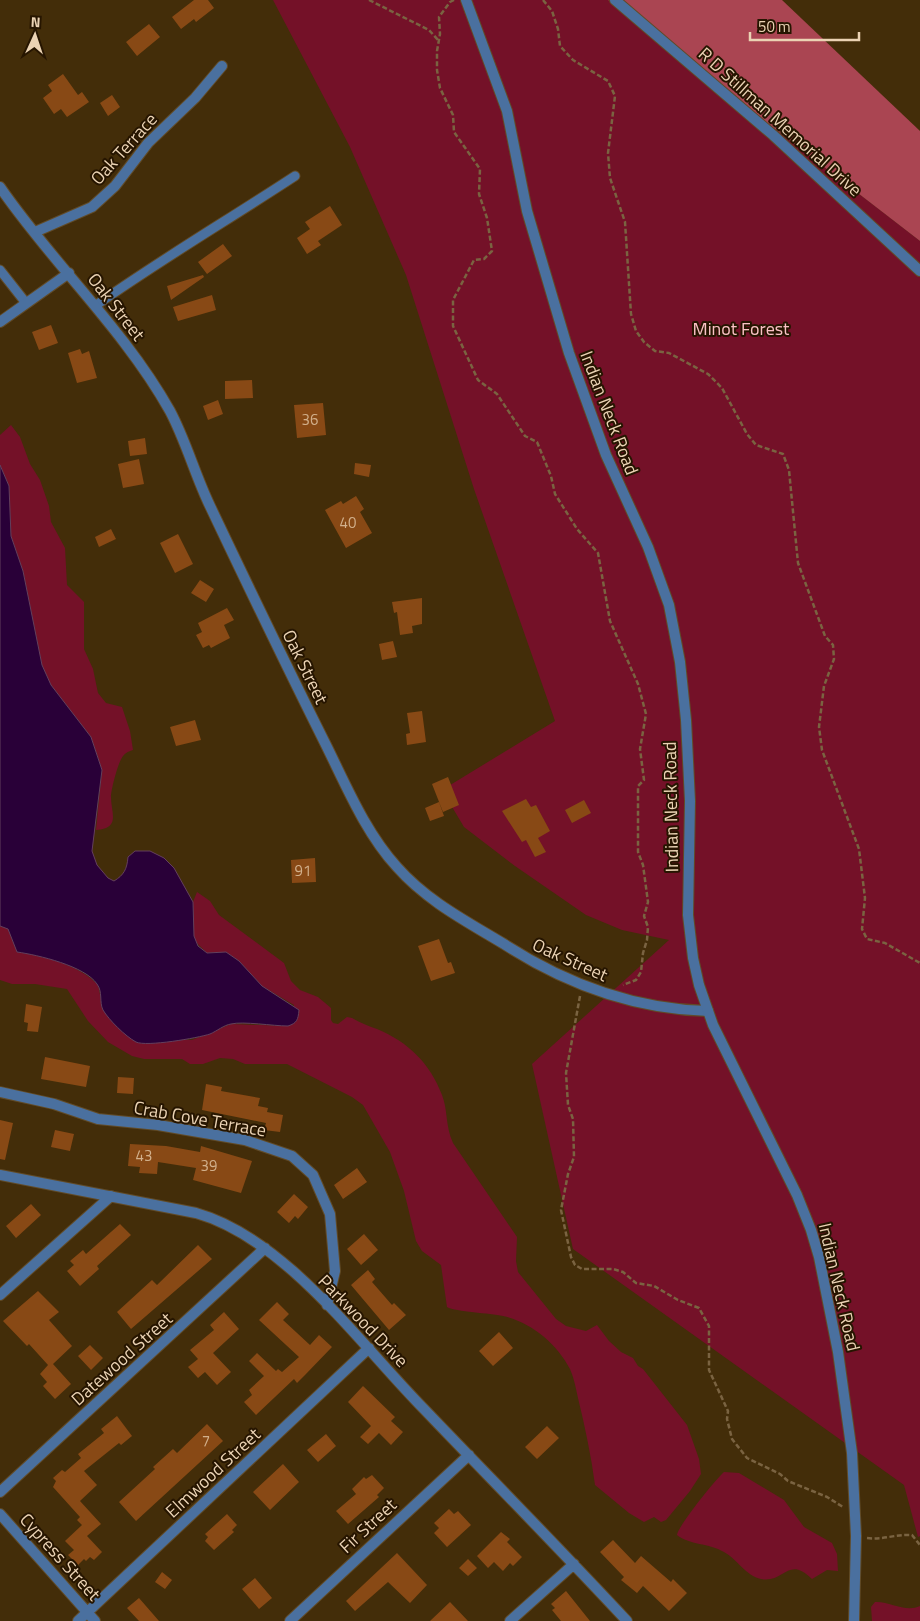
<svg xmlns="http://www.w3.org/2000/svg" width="920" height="1621" font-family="'Titillium Web',sans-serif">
<rect width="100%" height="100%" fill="#432d09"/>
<!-- green -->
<path fill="#741128" d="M273 0H608L920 241V1536L918 1537 904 1485 573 1249 532 1064 669 940 622 930 586 915 515 866 464 827 442 790 555 721 474 489 406 275 350 147Z
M11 425 20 437 30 464 40 480 49 506 51 522 65 548 67 585 84 602V649L93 669 98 693 106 703 122 707 130 731 133 750C129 751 125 753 123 756 118 762 111 790 111 797 111 813 121 828 96 830L102 770 91 737 51 685 42 665 23 571 11 536 9 486 0 465V435Z
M197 892 210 901 219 915 284 963 291 981 300 990 318 997 331 1008V1020L333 1023 338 1024 347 1017 352 1018C361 1023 368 1026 377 1029 408 1042 430 1063 442 1095 448 1110 445 1125 453 1143L517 1237 516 1261 518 1272 556 1319 566 1326 586 1331 597 1325 609 1341 621 1352 633 1358 638 1366 643 1369 687 1425 699 1459 701 1474 690 1491 666 1520 661 1522 654 1517 644 1522 629 1513 595 1485C591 1455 585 1427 578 1398 576 1389 574 1378 570 1369 557 1344 531 1322 503 1316 490 1313 456 1312 447 1307L441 1265 422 1251 416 1241 404 1191 390 1152 363 1105 352 1097 287 1064H245L233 1059 220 1058 203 1064H190L182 1059H144L132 1056 108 1042 88 1021 67 989 35 984H12L0 980V926L8 929 17 952C44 956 79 965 98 985L103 1009 170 1040H192L231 1024 288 1026 294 1005 262 986 239 961 226 952 207 953 194 940 193 902Z
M724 1472 739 1473 784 1500 804 1527 832 1543 837 1554 838 1571 827 1570 812 1579C788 1555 785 1583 761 1579 746 1576 737 1559 724 1552 709 1543 689 1545 677 1535 678 1526 715 1480 724 1472Z
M875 1602C890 1601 905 1613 920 1606V1621H872L871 1607Z"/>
<!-- forest -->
<path fill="#aa4552" d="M608 0H782L920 131V241Z"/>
<!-- water -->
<path fill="#290038" stroke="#633f5d" d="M0 465 9 486 11 536 23 571 42 665 51 685 91 737 102 770 92 851 97 865 108 878 114 881C124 875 127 869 128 857L135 851H150L164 858 174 868 193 902 194 936 198 946 207 953 226 952 239 961 262 986 299 1010C298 1020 297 1023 288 1026 273 1026 243 1021 231 1024 224 1025 217 1031 210 1034 198 1038 146 1047 136 1042 125 1036 109 1020 103 1010 99 1002 103 992 97 984 85 966 38 955 17 952L8 929 0 926Z"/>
<!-- building -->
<path fill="#884915" d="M194 0H208L214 8 196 22 194 19 181 29 172 17Z
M149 24 160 37 137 56 126 42Z
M63 74 78 95 82 92 89 102 67 117 61 109 54 114 43 98 52 91 48 85Z
M112 95 120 107 108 116 100 103Z
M330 206 342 225 318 241 321 245 307 254 297 238 310 229 305 222Z
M223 244 232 256 207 274 198 262Z
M203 275 204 277 171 300 167 286Z
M212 295 216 310 178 321 173 307Z
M51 325 58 343 39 350 32 332Z
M80 349 82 354 89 351 97 378 77 383 68 353Z
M252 380 253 398 225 399V381Z
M218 400 223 414 208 420 203 406Z
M323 403 326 435 297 438 294 405Z
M145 438 147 454 130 456 128 441Z
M139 459 144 484 123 488 118 464Z
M355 463 371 465 369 477 354 474Z
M356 496 364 509 360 512 372 533 346 548 325 510 341 501 343 504Z
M111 529 116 539 99 547 95 537Z
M178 534 193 564 175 573 160 543Z
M200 580 214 589 206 602 191 593Z
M422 598V624L412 626 413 633 400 635 397 612 394 613 392 602Z
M227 608 234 620 224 625 230 638 211 648 209 645 203 648 196 635 202 632 198 623Z
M393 641 397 657 382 660 379 644Z
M422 711 426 742 407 745 406 734 410 733 407 713Z
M195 720 201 740 176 746 170 727Z
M448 777 459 805 443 812 432 784Z
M526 799 531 807 536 805 550 831 538 838 546 852 535 857 526 840 522 842 502 811Z
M584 800 591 813 572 823 565 810Z
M439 802 444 816 430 821 425 808Z
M315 858 316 882 292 883 291 860Z
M439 939 448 963 451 962 455 973 431 981 418 946Z
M26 1004 42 1007 38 1032 27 1031 28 1023 24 1022Z
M45 1057 90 1066 86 1087 41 1079Z
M118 1077 134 1078 133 1094 117 1093Z
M206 1084 222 1087 221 1091 260 1098 258 1106 268 1108 267 1112 283 1115 280 1132 264 1130 266 1123 202 1110Z
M0 1120 13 1123 5 1160 0 1159Z
M55 1130 74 1134 70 1151 51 1147Z
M130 1144 166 1146 200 1152 201 1146 252 1161 241 1193 193 1180 196 1168 158 1162 157 1174 139 1173 140 1167 128 1166Z
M357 1168 367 1182 343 1199 334 1185Z
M294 1194 308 1207 298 1219 295 1216 289 1223 277 1212Z
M31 1204 41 1215 16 1238 6 1226Z
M120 1224 131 1235 97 1266 99 1269 80 1286 67 1271 74 1265 70 1261 83 1250 86 1254Z
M364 1234 378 1250 361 1265 347 1249Z
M198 1245 212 1259 131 1329 117 1312 152 1280 157 1285Z
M368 1270 375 1279 372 1282 392 1305 394 1303 406 1315 389 1330 351 1285Z
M38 1291 59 1312 49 1320 72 1346 53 1364 71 1384 55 1399 43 1386 47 1382 40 1374 48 1365 29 1344 27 1346 3 1321Z
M277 1302 289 1314 283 1320 310 1345 319 1335 332 1347 305 1375 297 1383 294 1379 256 1415 244 1402 252 1395 249 1390 264 1376 249 1361 257 1353 276 1371 278 1369 282 1372 299 1357 259 1320Z
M224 1312 239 1329 213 1353 231 1372 217 1385 205 1372 198 1378 188 1367 198 1359 190 1350 214 1330 210 1325Z
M499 1332 513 1348 493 1366 479 1351Z
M90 1345 103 1358 91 1370 78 1356Z
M363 1386 395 1417 391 1421 403 1432 391 1445 379 1433 368 1444 360 1437 371 1426 348 1402Z
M117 1416 132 1436 121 1445 119 1443 84 1471 97 1485 80 1501 101 1524 87 1536 102 1552 94 1560 90 1557 86 1561 84 1559 78 1565 68 1555 74 1550 65 1541 82 1525 77 1520 80 1517 53 1487 56 1481 53 1478 62 1470 65 1472 81 1458 78 1454 104 1433 101 1429Z
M207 1424 223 1441 136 1521 119 1502 155 1469 153 1467 173 1449 177 1453Z
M547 1426 559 1438 537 1459 525 1447Z
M326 1434 336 1446 318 1462 307 1450Z
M283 1464 299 1482 270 1510 253 1492Z
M372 1475 384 1488 377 1495 379 1497 348 1524 336 1511 356 1494 352 1489 364 1477 366 1479Z
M449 1509 454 1514 458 1511 471 1525 447 1547 434 1533 439 1528 434 1523Z
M227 1514 237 1525 232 1530 234 1532 214 1550 205 1541 208 1537 205 1534Z
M501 1532 510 1539 507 1542 522 1557 513 1566 510 1563 503 1571 494 1562 488 1568 477 1556Z
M613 1540 635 1563 641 1556 671 1582 673 1579 687 1593 669 1611 643 1586 637 1593 621 1580 624 1577 600 1552Z
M397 1553 427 1585 410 1603 388 1582 355 1611 346 1601Z
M468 1559 477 1568 468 1576 459 1568Z
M162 1572 172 1580 165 1589 155 1582Z
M255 1578 272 1598 259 1609 242 1589Z
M566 1591 590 1621H561L552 1610 555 1608 551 1604Z
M139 1598 159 1621H139L127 1608Z
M450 1602 468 1621H430Z"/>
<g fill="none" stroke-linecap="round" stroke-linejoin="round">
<!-- service casing -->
<g stroke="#614b28" stroke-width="11">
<path id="service" d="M0 270 26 303
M95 306C160 260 228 220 295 176"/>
</g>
<!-- minor casing -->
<g stroke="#614b28" stroke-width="12">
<path id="minor" d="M615 0 773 135 920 271
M0 187C53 264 124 329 170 411 186 441 195 475 210 506 248 586 286 665 325 743 346 785 365 832 397 867 427 901 466 921 504 944 566 984 633 1009 708 1011
M35 232 92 207 115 186 148 143 195 98 222 66
M0 322 69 273
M0 1092 54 1104 98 1119 158 1125 245 1140 292 1156 313 1175 330 1214 335 1271 327 1305
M0 1175 196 1213C285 1238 360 1344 423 1408 491 1479 560 1549 627 1621
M0 1295 111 1196
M0 1492 265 1248
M0 1514 95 1621
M78 1621 369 1348
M290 1621 469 1455
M510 1621 574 1564"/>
</g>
<!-- tertiary casing -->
<g stroke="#614b28" stroke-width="12">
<path id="tertiary" d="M466 0 507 111 527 211 569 353 606 455 648 547 669 605 680 662 686 720 690 801 688 915 693 958 699 985 713 1025 797 1195 811 1230 819 1257 838 1352 852 1453 856 1536 854 1621"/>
</g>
<!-- path -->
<path stroke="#7a6341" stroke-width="2.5" stroke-dasharray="5 2.5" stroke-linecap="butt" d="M369 0 429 30 439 41
M454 0 450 2 439 17 440 34 437 51V70L440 88 453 115 454 132 480 169 479 194 487 218 492 251 484 259 474 260 453 300V326L478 380 497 394 525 436 537 442 551 476 555 494 577 529 598 553 610 621 638 684 646 714 640 749 644 780 638 786V852L643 865 648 902 644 916 648 927 647 940 643 953 641 972 636 980 623 985
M543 0 552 11 558 29 560 46 573 60 608 81 615 96 608 153 610 178 625 222 631 314 636 331 644 342 655 351 669 353 708 374 722 388 747 434 756 445 783 454 789 470 798 563 825 636 833 645 834 659 824 686 819 727 822 750 859 849 865 898 862 929 867 939 885 943 920 963
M580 996 566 1073 568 1105 573 1119 574 1157 568 1174 561 1210 571 1257 575 1265 582 1269H613L623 1272 636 1283 654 1286 678 1300 699 1308 709 1326V1370L728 1411 727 1419 732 1439 747 1458 780 1474 788 1481 827 1497 843 1507
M867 1538C883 1540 896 1534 912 1535L920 1545"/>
<!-- service -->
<use href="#service" stroke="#4a709f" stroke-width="9"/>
<!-- minor -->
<use href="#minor" stroke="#4a709f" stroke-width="10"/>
<!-- tertiary -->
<use href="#tertiary" stroke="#4a709f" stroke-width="10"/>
</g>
<g text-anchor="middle" stroke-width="4" stroke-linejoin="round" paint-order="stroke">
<!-- number labels -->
<g font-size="15" fill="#d2b08c">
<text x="310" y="425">36</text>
<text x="348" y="528">40</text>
<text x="303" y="876">91</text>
<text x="144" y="1161">43</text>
<text x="209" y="1171">39</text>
<text x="206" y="1446">7</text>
</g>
<!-- street labels -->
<g font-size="18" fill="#ebd3b4" stroke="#261500">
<text transform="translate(780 122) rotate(42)" y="6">R D Stillman Memorial Drive</text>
<text transform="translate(124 149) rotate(-48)" y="6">Oak Terrace</text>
<text transform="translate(116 307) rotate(52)" y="6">Oak Street</text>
<text transform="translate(609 413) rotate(69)" y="6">Indian Neck Road</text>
<text transform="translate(305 667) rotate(64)" y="6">Oak Street</text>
<text transform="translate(671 807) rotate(-91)" y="6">Indian Neck Road</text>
<text transform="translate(570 960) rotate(24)" y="6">Oak Street</text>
<text transform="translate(200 1119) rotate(10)" y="6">Crab Cove Terrace</text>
<text transform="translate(839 1287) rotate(77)" y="6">Indian Neck Road</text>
<text transform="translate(363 1321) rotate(46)" y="6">Parkwood Drive</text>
<text transform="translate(122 1359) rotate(-42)" y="6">Datewood Street</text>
<text transform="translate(213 1473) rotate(-43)" y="6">Elmwood Street</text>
<text transform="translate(368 1526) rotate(-43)" y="6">Fir Street</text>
<text transform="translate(60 1557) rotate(48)" y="6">Cypress Street</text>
</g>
<!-- park labels -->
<g font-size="18" fill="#fbc2c5" stroke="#261500">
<text x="741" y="335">Minot Forest</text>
</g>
</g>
<!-- north arrow -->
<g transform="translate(35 35) rotate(3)" stroke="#261500" stroke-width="4" paint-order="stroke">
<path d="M0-4L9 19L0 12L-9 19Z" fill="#ebd3b4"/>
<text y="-8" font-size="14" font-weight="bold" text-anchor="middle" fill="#ebd3b4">N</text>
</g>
<!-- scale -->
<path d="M750 32v8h109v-8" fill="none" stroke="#ebd3b4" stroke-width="2.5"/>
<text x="758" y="32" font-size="15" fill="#ebd3b4" stroke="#261500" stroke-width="4" paint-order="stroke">50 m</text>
</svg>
